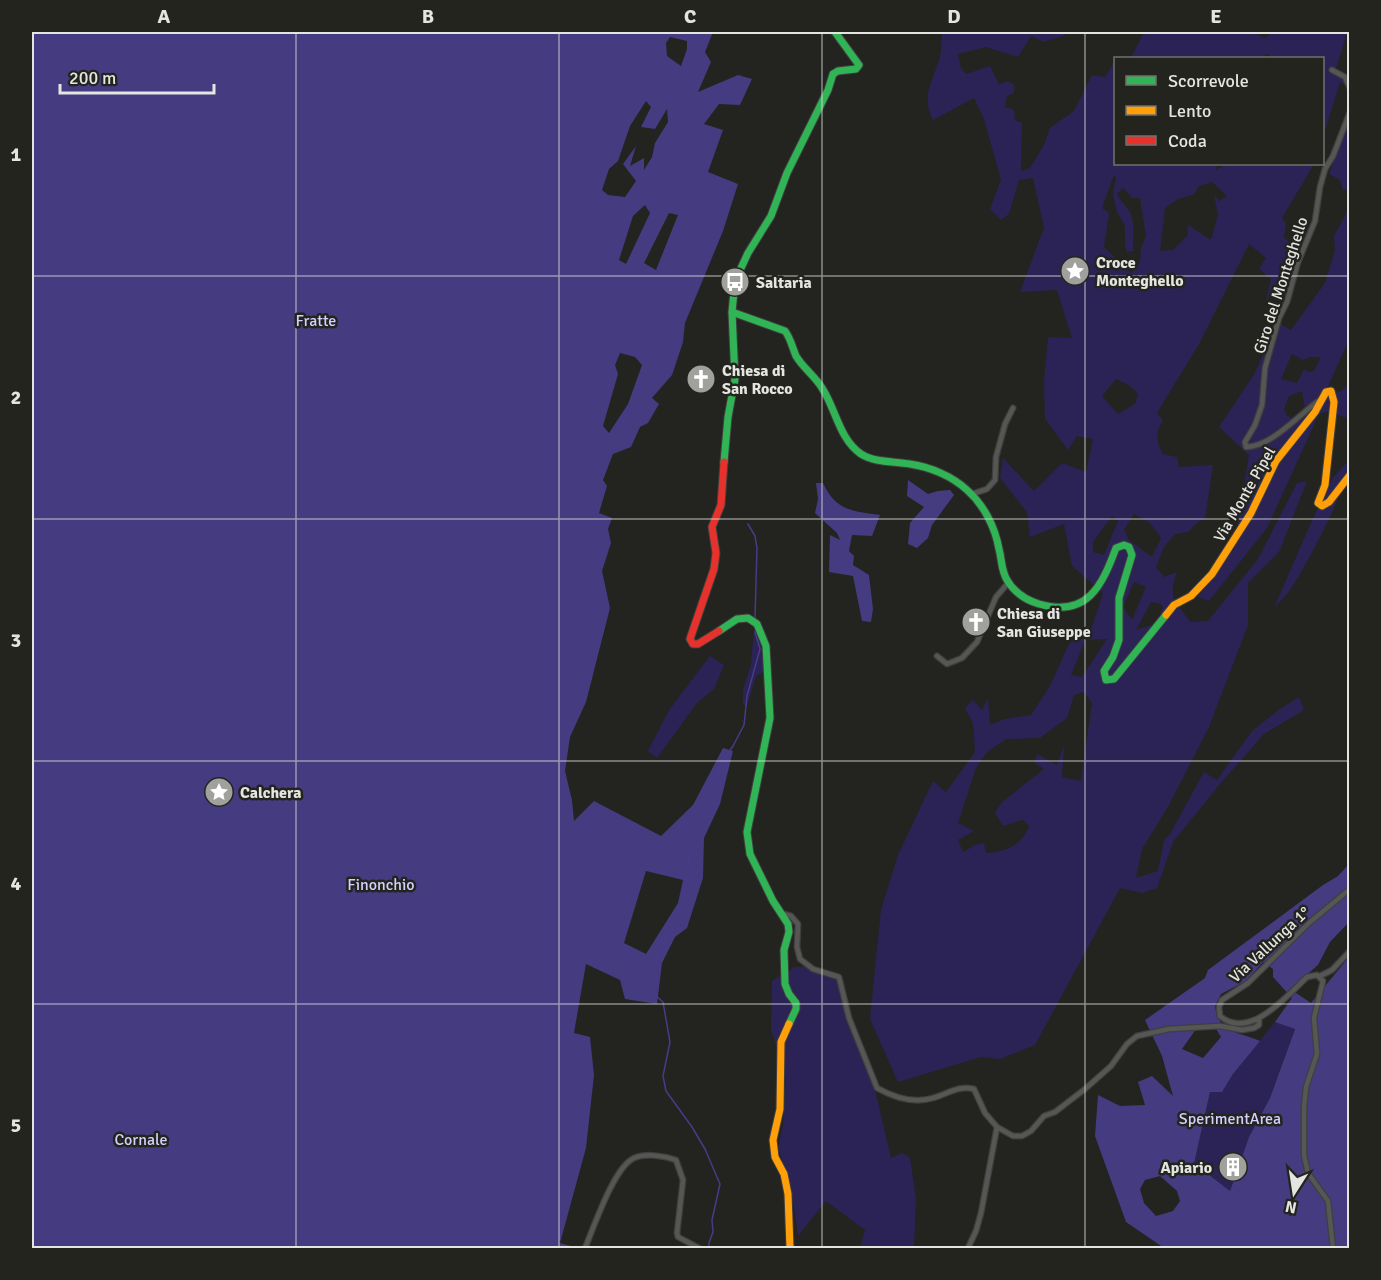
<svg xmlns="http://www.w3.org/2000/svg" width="1381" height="1280" font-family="Signika,sans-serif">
<rect width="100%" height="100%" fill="#232320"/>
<!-- green -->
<path fill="#2b2356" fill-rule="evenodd" d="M942 32H1069L1065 35 1044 42 1031 36 1018 57 986 47 958 54 961 68 966 74 990 66 999 84 1008 81 1014 85V93L1007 96 1005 107 1014 110 1015 120 1022 123 1021 171 1030 168 1044 145 1050 128 1074 111 1092 75 1105 77 1115 61 1116 164H1218L1215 171 1225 164H1314L1282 218 1286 224 1284 237 1291 244C1289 268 1281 282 1266 301L1271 279 1259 269 1266 258 1249 244 1199 344 1157 413 1163 420C1155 435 1156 440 1163 454L1177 457 1179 467 1213 465 1205 519 1198 522 1188 532 1175 534 1164 547 1156 567 1164 577 1177 572C1167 599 1175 600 1190 622L1208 621 1258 559 1297 483 1307 481 1279 552 1248 583V625L1209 727 1168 807 1142 849 1136 878 1158 871 1164 840 1170 834 1204 772 1217 780 1252 731 1280 709 1299 697 1304 710 1264 734 1220 784 1173 842 1157 888 1142 893 1120 888 1035 1045 1000 1059 981 1057 898 1082 870 1019 881 910 898 855 933 781 946 792 975 752 973 723 965 708 973 700 982 710 988 698 990 725 1004 719 1031 715 1050 686 1068 646 1075 636 1092 627 1103 593 1072 566 1064 524 1030 537 1027 512 1000 478 1003 458 1034 491 1062 463 1086 472 1093 439 1077 436 1068 450 1045 419 1044 381 1048 337 1072 338 1057 290 1020 292 1044 228 1033 178 1019 180 1009 214 1001 220 990 209 1001 180 984 119 974 98 933 120C921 96 932 83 939 60 942 52 941 41 942 32ZM1114 175 1116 178 1113 194 1117 212 1125 226V245L1127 252 1133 251C1133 239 1135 226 1131 215 1129 208 1121 203 1117 194L1123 188 1132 198H1140L1146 236 1141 248 1140 262 1131 273 1104 247 1109 213 1102 208ZM1212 182 1227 196 1219 201 1214 194 1218 215 1211 240 1188 225V235L1173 250 1160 251 1165 208 1178 199 1194 194 1199 186ZM1116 379 1129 385 1138 394 1135 404 1118 414 1102 396ZM1134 514 1150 523 1161 538 1152 557 1129 540 1124 530ZM1112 516 1118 521 1104 555 1093 552V542ZM1134 582 1146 587 1132 620 1123 607ZM1151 602 1161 604 1163 608 1155 624 1136 630ZM1107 639 1082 677 1071 675 1085 640ZM1084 692 1092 703 1081 781 1062 777 1064 745 1057 765 1037 754 1035 763 1044 769 1002 802 995 813 1003 826 1023 820 1029 826C1022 846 1005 852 986 853L984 843 975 845 963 852 958 840 974 831 958 823 976 768 987 752 1006 739 1040 738 1067 718 1074 695Z
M1144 32H1253L1265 38 1272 32H1347L1336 69 1349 81V89L1340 82 1323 137 1322 58H1272L1267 54 1262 58H1131Z
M1349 115V188L1343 191 1340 180 1329 174Z
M1349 208V340L1328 386 1339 392 1349 385V412L1346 418 1329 411 1319 414 1267 528 1209 601 1198 597 1234 549 1249 455 1219 427 1255 373 1276 322 1291 330 1325 283 1335 251 1334 236ZM1292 354 1303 360 1310 357H1321L1314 371 1308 372 1304 369 1297 383 1281 379ZM1302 391 1305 408 1292 418 1287 416 1284 409 1289 396Z
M1349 460C1349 487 1306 566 1290 590 1285 597 1279 602 1274 608L1310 525 1332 479Z
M754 629 758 630 764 644 765 671 756 676 747 706 743 705V690L751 664Z
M710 656 724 665 714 689 697 703 657 758 648 751 669 710Z
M795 967H816L834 974 876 1094 891 1158 902 1153 910 1158 916 1199 914 1246 911 1248H860L865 1230 826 1201 798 1236 791 1187 778 1148 783 1125 786 1079 771 1029 772 981Z
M1275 1022 1295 1028 1270 1098 1249 1137 1230 1191 1208 1174 1193 1168 1210 1092H1222L1233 1074Z"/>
<!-- forest -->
<path fill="#453b81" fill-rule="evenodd" d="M32 32H713L705 52 711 62 698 92 738 75 752 79 740 105 719 104 704 124 723 130 708 172 738 184 723 231 685 323 683 342 672 375 652 398 659 404 648 423 640 427 631 447 613 454 603 480 607 486 599 513 612 518 608 529 611 543 602 571 610 608 586 702 570 737 565 771 572 800 574 821 594 801 661 836 693 805 723 748 733 751 720 804 704 838 703 878 687 928 675 937 662 963 657 1004 625 999 620 980 586 964 574 1033 590 1037 594 1075 586 1148 560 1243 578 1248H32ZM670 37 687 41V49L681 66 667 56 666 43ZM646 101 651 107 641 127 655 129 667 109 668 122 655 143 652 157 644 170V158L630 166 636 146 623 164 636 181 625 197 608 195 602 190 609 169 618 161 630 126ZM645 205 650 213 626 264 619 260 633 216ZM669 213 678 215 656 270 644 263ZM620 353 635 357 642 365 628 404 609 433 603 426 618 374 615 365ZM646 871 683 880 678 903 646 954 624 943Z
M908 480 928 494 938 491 950 490 954 495 932 525 928 538 917 548 908 544 910 523 924 507 907 496Z
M816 483H823C836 511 852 511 880 515L872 536 852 535 849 551 854 556 853 565 869 575 873 609 871 622 862 621 853 576 829 572 830 535 840 540 837 533 815 513 818 499Z
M1349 864V922L1330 942 1318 965 1290 989 1311 1003 1349 957V1248H1164L1126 1222 1095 1136 1098 1095 1120 1106 1145 1105 1138 1082 1152 1076 1173 1096 1162 1056 1145 1020 1205 978 1208 970 1323 885 1338 876ZM1263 962 1273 969V977L1292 998 1275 1022 1295 1029 1270 1098 1249 1137 1230 1191 1208 1174 1193 1168 1210 1092H1222L1233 1074 1260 1041C1238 1031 1219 1034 1215 1006L1221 994 1246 981ZM1213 1024 1221 1037 1203 1058 1182 1049 1199 1025ZM1160 1176 1177 1191 1180 1201 1173 1211 1156 1216 1144 1203 1140 1189 1145 1180Z"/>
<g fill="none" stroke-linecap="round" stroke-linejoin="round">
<!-- stream -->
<path stroke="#463c87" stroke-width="1.5" d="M748 524 755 536 757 548 755 618
M709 1248V1243L713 1232 712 1220 720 1184 705 1149 692 1127 666 1091 663 1076 670 1042 663 1002 655 995 653 984 658 952 667 935 682 917 683 897 688 876 689 849 692 838 708 813 722 761 733 746 744 725 747 696 760 649 755 632"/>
<!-- street casing -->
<g stroke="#3f3f3d" stroke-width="7">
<path id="street" d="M1332 70 1345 77 1350 88
M1320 400C1299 414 1273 446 1246 447L1245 442 1255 425 1262 405 1265 368 1279 318 1287 302 1298 262 1315 221 1320 187 1325 169 1333 156 1350 112
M972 494 987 489 995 480 996 457 1005 424 1013 408
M937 656 947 664 962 658 977 642 996 597 1009 582
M780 913 791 916 798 924 797 947 800 959 813 969 839 977 849 1018 877 1088C893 1097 913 1104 933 1098 948 1094 958 1085 974 1089L985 1113 997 1127 1013 1136H1022L1031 1131 1044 1116 1055 1112 1085 1089 1111 1066 1127 1044 1137 1036 1169 1029 1220 1026 1242 1030 1254 1028 1259 1025V1020
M1320 976 1332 970 1350 951
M585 1248C594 1227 614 1167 634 1158 646 1153 665 1156 676 1160L683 1180 677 1233 678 1237 699 1248
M968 1248 976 1231 981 1213 997 1127
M1333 1248 1328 1201 1308 1173 1304 1155V1108L1306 1087 1317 1054 1314 1018 1323 981 1317 975 1307 977C1287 996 1249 1041 1220 1016L1219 1007 1222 1000 1248 983 1309 923 1350 889"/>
</g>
<!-- fast casing -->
<g stroke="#3f3f3d" stroke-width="9">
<path id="fast" d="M732 312 785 331C791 339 792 347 796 356 803 368 815 376 822 388 836 409 839 439 861 454 875 463 894 461 910 464 930 467 952 476 967 490 984 505 995 527 999 549 1002 560 1001 570 1007 580 1014 592 1026 600 1039 604 1087 618 1102 586 1116 548L1124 545 1129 547 1132 555 1119 598V640L1113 657 1104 671 1106 680 1114 679 1166 615
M724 462 728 417 735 379 732 312 735 281 748 253 771 216 787 173 828 90 833 74 838 71 856 69 859 65 835 32
M719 631 737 619 748 618 757 624 766 646 770 718 747 832 750 854 773 901 788 924 789 932 784 950 785 984 789 994 796 1003V1009L789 1024"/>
</g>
<!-- slow casing -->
<g stroke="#3f3f3d" stroke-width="9">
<path id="slow" d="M1166 615 1174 605 1191 596 1212 574 1251 513 1276 461 1315 412 1326 392 1331 391 1334 402 1325 485 1318 503 1322 506 1329 502 1350 475
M789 1024 781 1042 780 1109 773 1140 775 1157 784 1174 788 1194 790 1248"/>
</g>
<!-- jam casing -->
<g stroke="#3f3f3d" stroke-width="9">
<path id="jam" d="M719 631 698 644H693L690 639 714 569 716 553 712 527 721 505 724 462"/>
</g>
<!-- street -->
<use href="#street" stroke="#565655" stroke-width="4.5"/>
<!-- fast -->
<use href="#fast" stroke="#30b455" stroke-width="7"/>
<!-- slow -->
<use href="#slow" stroke="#ff9f0a" stroke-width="7"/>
<!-- jam -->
<use href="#jam" stroke="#e5322d" stroke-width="7"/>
</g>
<!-- grid -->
<path fill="none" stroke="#e4e5e1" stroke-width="1.5" stroke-opacity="0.55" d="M296 32V1248M559 32V1248M822 32V1248M1085 32V1248M32 276H1350M32 519H1350M32 761H1350M32 1004H1350"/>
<!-- icons -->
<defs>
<g id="sight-disc" transform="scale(1.5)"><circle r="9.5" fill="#a0a19d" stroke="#24241f"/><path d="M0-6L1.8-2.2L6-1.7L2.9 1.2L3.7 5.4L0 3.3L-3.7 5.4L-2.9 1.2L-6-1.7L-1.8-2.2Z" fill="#fff"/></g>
<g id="bus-disc" transform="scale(1.5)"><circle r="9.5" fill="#a0a19d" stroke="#24241f"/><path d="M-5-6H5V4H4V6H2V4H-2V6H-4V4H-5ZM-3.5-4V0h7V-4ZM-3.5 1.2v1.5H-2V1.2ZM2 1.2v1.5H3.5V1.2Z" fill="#fff"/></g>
<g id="church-disc" transform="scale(1.5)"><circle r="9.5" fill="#a0a19d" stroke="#24241f"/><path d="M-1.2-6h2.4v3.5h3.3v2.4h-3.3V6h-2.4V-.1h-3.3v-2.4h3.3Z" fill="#fff"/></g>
<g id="building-disc" transform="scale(1.5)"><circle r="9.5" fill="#a0a19d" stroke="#24241f"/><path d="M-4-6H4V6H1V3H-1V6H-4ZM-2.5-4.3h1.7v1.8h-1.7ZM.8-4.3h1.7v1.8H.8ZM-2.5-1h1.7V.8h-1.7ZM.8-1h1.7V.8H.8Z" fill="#fff"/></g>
</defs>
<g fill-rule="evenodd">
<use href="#sight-disc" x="1075" y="271"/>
<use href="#bus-disc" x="735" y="282"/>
<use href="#church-disc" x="701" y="379"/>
<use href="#church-disc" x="976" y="622"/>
<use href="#sight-disc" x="219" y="792"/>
<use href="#building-disc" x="1233" y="1167"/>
</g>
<g text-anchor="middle" stroke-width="5" stroke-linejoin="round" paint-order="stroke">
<!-- poi labels -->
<g font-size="16" font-weight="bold" fill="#e4e5e1" stroke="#24241f" text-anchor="start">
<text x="1096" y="268">Croce<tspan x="1096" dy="18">Monteghello</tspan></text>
<text x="756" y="288">Saltaria</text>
<text x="722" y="376">Chiesa di<tspan x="722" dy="18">San Rocco</tspan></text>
<text x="997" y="619">Chiesa di<tspan x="997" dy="18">San Giuseppe</tspan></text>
<text x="240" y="798">Calchera</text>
<text x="1212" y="1173" text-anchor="end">Apiario</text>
</g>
<!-- street labels -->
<g font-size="16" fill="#e4e5e1" stroke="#24241f">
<text transform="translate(1280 285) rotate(-72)" y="6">Giro del Monteghello</text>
<text transform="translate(1244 494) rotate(-60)" y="6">Via Monte Pipel</text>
<text transform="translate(1269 944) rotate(-43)" y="6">Via Vallunga 1°</text>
</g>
<!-- park labels -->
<g font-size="16" fill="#d1d0fe" stroke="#24241f">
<text x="316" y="326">Fratte</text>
<text x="381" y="890">Finonchio</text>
<text x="1230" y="1124">SperimentArea</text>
<text x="141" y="1145">Cornale</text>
</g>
</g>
<!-- border -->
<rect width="1381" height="1280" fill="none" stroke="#24241f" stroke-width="66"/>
<!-- legend -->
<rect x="1114" y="57" width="210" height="108" fill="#24241f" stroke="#71716d" stroke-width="1.5"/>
<rect x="1126" y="76" width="30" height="9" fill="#30b455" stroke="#71716d" stroke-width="1.5"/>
<text x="1168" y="87" font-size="18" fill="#e4e5e1">Scorrevole</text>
<rect x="1126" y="106" width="30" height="9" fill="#ff9f0a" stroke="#71716d" stroke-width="1.5"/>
<text x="1168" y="117" font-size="18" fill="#e4e5e1">Lento</text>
<rect x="1126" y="136" width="30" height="9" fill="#e5322d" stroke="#71716d" stroke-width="1.5"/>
<text x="1168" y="147" font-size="18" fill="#e4e5e1">Coda</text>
<!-- north arrow -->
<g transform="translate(1294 1193) rotate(192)" stroke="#24241f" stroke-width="4.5" paint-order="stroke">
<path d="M0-4.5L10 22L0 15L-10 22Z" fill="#e4e5e1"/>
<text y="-9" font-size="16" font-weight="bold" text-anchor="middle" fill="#e4e5e1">N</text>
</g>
<!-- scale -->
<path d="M60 84v9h154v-9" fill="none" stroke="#e4e5e1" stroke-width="3"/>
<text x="69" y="84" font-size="18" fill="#e4e5e1" stroke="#24241f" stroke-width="4.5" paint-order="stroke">200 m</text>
<rect x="33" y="33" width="1315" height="1214" fill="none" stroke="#e4e5e1" stroke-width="2"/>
<g font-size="20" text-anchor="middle" font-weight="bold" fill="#e4e5e1">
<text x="164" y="23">A</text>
<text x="428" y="23">B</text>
<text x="690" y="23">C</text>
<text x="954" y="23">D</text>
<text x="1216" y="23">E</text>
<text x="16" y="161">1</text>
<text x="16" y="404">2</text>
<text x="16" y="647">3</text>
<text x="16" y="890">4</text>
<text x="16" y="1132">5</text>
</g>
</svg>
